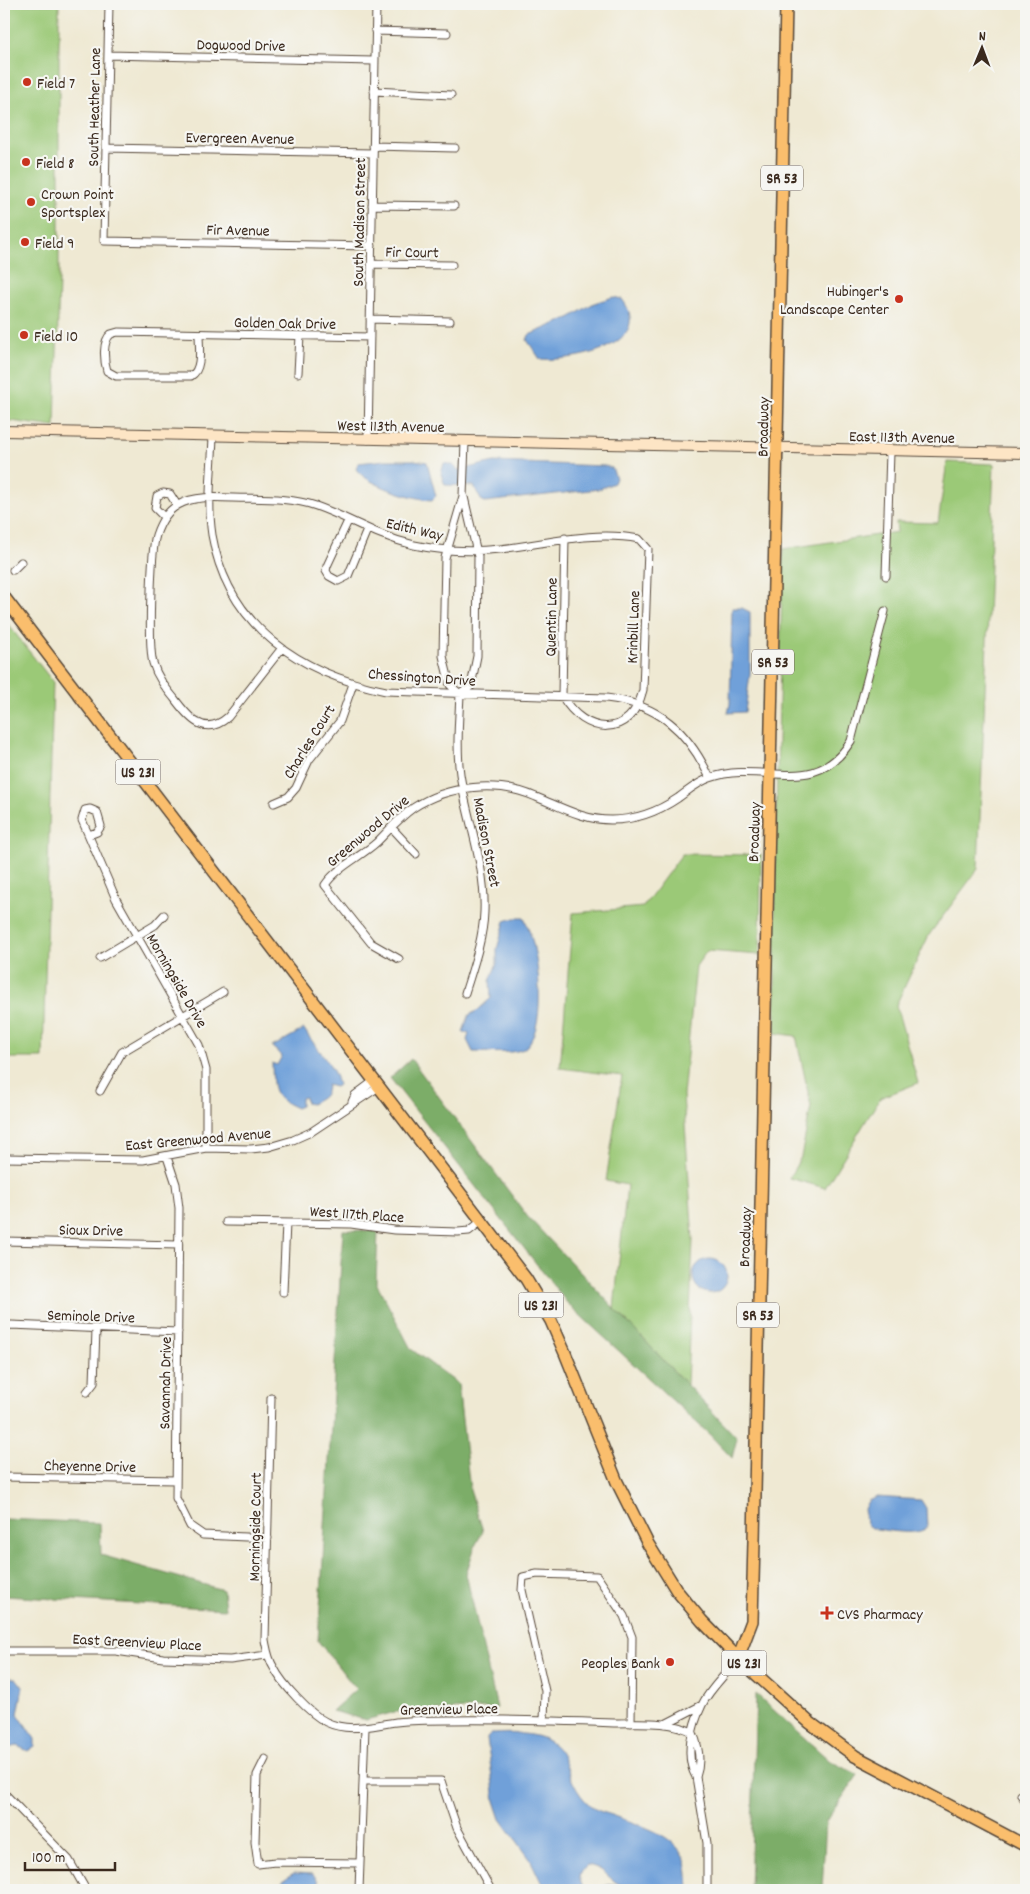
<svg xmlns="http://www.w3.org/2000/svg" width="1030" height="1894" font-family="Dekko,sans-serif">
<rect width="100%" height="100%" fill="#f6f6f2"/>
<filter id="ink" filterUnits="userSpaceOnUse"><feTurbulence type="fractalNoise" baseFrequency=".02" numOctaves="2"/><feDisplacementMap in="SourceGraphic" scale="10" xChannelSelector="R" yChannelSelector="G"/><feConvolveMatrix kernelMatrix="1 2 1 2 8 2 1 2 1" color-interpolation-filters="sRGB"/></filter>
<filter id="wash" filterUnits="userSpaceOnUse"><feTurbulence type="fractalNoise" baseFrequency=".0096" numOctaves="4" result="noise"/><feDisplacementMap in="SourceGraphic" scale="20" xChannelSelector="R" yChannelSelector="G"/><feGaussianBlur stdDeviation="1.12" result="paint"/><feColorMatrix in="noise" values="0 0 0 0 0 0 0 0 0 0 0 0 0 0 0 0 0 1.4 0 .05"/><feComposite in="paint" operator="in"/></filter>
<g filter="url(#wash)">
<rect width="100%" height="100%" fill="#efe9d3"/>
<!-- green -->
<path fill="#9bc977" stroke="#6b7a4a" d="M4 4H59V280L55 427 4 420Z
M947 462 994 464 978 869 929 935 896 1005 918 1083 880 1098 825 1188 789 1178 801 1157 811 1106 796 1036 775 1033V855L783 549 897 532 896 522 938 523Z
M4 619 53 682 43 1058H4Z
M682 854 761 855 760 955 707 951 696 966 683 1095 693 1240 687 1385 614 1308 627 1185 606 1181 622 1076 560 1068 573 913 643 907Z"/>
<!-- forest -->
<path fill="#7cad68" stroke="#5c6c43" d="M411 1059 527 1216 737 1438 732 1458 710 1435 568 1304 390 1078Z
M343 1230 378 1231 376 1282 411 1349 458 1384 470 1490 483 1531 475 1546 466 1574 497 1708 395 1712 366 1720 332 1711 356 1689 318 1641Z
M4 1519 100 1523 101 1555 223 1590 225 1609 4 1596Z
M756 1694 830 1761 858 1775 826 1821 822 1890H750Z"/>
<!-- water -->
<path fill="#6fa0d9" stroke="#55657c" d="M613 297 622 299C657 346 571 362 540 359L527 340 529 335 571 317 594 303Z
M385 460H414L427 462 436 496 432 500C413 499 367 485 356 469L358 463Z
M494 462 605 466 612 468 616 478 614 483 599 489 485 502 481 500 474 486 445 485 441 474 444 463 453 465 458 470Z
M732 608H742L750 612V674L745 712 728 713 730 704Z
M514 918H524C538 943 549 1025 526 1047 519 1055 485 1052 473 1052L467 1040 469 1034 463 1032 469 1015 477 1011 491 998 490 981 497 963V949L505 921Z
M304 1029C315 1048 334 1063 338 1085L335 1087 327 1085C327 1097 320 1099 311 1104L306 1103 305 1097 301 1098V1106L296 1108C271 1097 273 1089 272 1063L277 1065 282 1056 272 1047Z
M693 1276a17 17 0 1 1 34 0a17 17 0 1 1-34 0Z
M877 1497 921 1500 926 1508 927 1527C920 1537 882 1530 871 1528L866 1524 864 1509 868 1501Z
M4 1678H16L23 1687 18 1714 35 1739V1746L28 1751 17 1746 8 1748 4 1746Z
M491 1734C514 1733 551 1730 563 1757 570 1775 575 1793 591 1806 596 1811 606 1813 612 1815 649 1829 696 1838 687 1890 665 1890 637 1894 617 1883 605 1875 604 1868 587 1865 576 1873 578 1890 593 1890 599 1890 603 1886 608 1885 614 1884 622 1888 627 1890H545L530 1859 501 1819 495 1801 487 1738Z
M294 1873 313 1874 318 1881V1890H275L287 1877Z"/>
</g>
<g filter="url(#ink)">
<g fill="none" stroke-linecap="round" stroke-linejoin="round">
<!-- street casing -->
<g stroke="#564739" stroke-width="9">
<path id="street" d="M109 4 104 241 372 246
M375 31 447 33
M108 55 374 61
M374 91 451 95
M373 146 455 148
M106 148 373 153
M372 205 454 206
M371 264 452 265
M370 319 450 321
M199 334C199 347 203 369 191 376H116L107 371C104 361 102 341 111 334L118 332 370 337
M298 373 300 336
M213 436C212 468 207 503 212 535 228 627 301 674 386 691L606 698C659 704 688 731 710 778
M368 440 376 4
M164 517 155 508 157 496 163 493 170 494 177 505
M348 521 327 566 326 571 329 576 338 581 348 576 367 530
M13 570 21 562
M886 576 890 452
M282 648 228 717C204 738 188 717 174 698 165 687 157 677 153 663 148 646 151 551 156 535 160 523 167 511 178 505 194 496 215 497 233 498 261 499 289 497 316 506 350 518 376 536 414 545 442 551 472 552 500 549 546 544 592 530 639 539L648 549 643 690C631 739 585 736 562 696L565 538
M459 693 450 685 443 656 445 558 463 496 465 442
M460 693 471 686 477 656 478 557 464 497
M460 694C459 720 456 747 460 774 467 820 486 865 484 912 483 940 473 967 465 993
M274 803 288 797 296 788 309 760 340 721 353 684
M392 828 416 854
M89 835 97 832 101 826 97 812 90 809 85 810 82 820 116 899 199 1045 206 1070V1148
M100 958 155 925 164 915
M399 959 371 943 325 885C337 867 362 856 377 842 389 830 400 817 413 808 448 785 498 780 536 797 561 807 583 820 611 820 635 820 659 811 678 798 689 790 698 782 710 778 763 759 814 800 851 741L885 611
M100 1091 122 1052 223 992
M352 1102 355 1095 375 1080
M167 1157 176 1184 179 1208 176 1498 190 1526 203 1535 268 1538
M4 1158 143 1160 206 1148 251 1149 269 1147 293 1140 311 1132 380 1086
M226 1222 351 1224 394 1230 458 1232 469 1231 483 1220
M4 1241 178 1245
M283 1292 286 1223
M4 1327 11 1325 178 1332
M87 1392 94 1383 96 1330
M271 1398 265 1640C267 1650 268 1659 274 1668 282 1684 310 1714 326 1722 349 1733 373 1725 396 1722 414 1720 432 1720 449 1720 505 1719 560 1721 616 1723 639 1723 673 1720 693 1733
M4 1477 176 1480
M4 1651H116L163 1658 230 1660 267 1655
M544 1721 545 1691 522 1590 523 1577 537 1574 597 1576 624 1616 632 1637 631 1723
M665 1724 702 1705
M693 1733C699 1747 701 1763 696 1777
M265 1759 257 1775 255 1842 258 1864 275 1862 360 1863
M364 1781H441L457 1828 491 1890
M4 1793 69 1860 86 1890
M1021 1795 1026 1801
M359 1890 365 1728
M707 1890V1843L696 1777C684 1756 692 1726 702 1705 710 1688 727 1674 738 1658"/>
</g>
<!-- secondary casing -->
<g stroke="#564739" stroke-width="12">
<path id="secondary" d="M4 431 1026 453"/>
</g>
<!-- primary casing -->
<g stroke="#564739" stroke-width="14">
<path id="primary" d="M4 597 526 1279 551 1321 565 1353 617 1482 648 1544 677 1591 702 1621 738 1658 809 1722 855 1756 1026 1846
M738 1658 752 1621 754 1541 786 4"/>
</g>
<!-- street -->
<use href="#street" stroke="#fff" stroke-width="7"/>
<!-- secondary -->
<use href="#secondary" stroke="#fde5c5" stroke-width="10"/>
<!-- primary -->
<use href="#primary" stroke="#fabe6d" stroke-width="11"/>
</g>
</g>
<!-- markers -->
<g fill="#c8321e" stroke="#f6f6f2" stroke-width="2">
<circle cx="27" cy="82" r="5"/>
<circle cx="26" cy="162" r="5"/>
<circle cx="31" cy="202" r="5"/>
<circle cx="25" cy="242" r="5"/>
<circle cx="899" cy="299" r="5"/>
<circle cx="24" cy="335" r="5"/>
<path d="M824.5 1605.5h5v5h5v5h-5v5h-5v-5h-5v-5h5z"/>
<circle cx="670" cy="1662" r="5"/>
</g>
<g text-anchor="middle" stroke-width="4.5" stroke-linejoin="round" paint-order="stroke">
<!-- shield labels -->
<g fill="#f6f6f2" stroke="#73675e" stroke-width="1">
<rect x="761" y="165.5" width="42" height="25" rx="4"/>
<rect x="752" y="649.5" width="42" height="25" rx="4"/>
<rect x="115.5" y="759.5" width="45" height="25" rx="4"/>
<rect x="518.5" y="1292.5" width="45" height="25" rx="4"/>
<rect x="737" y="1302.5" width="42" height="25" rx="4"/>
<rect x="721.5" y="1650.5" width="45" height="25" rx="4"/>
</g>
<g font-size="15" font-weight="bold" fill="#3b2a1e">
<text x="782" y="183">SR 53</text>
<text x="773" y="667">SR 53</text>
<text x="138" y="777">US 231</text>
<text x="541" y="1310">US 231</text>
<text x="758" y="1320">SR 53</text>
<text x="744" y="1668">US 231</text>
</g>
<!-- street labels -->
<g font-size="16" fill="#3b2a1e" stroke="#f6f6f2">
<text transform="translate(241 44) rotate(1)" y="6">Dogwood Drive</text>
<text transform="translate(93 107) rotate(-89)" y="6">South Heather Lane</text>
<text transform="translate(240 137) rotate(1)" y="6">Evergreen Avenue</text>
<text transform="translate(358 222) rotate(-89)" y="6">South Madison Street</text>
<text transform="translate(238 229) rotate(1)" y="6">Fir Avenue</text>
<text transform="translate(412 251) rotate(1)" y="6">Fir Court</text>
<text transform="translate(285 322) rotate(1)" y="6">Golden Oak Drive</text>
<text transform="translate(391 425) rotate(1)" y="6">West 113th Avenue</text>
<text transform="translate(762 427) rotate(-89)" y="6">Broadway</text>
<text transform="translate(902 436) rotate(1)" y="6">East 113th Avenue</text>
<text transform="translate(415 528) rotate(13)" y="6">Edith Way</text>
<text transform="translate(550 617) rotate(-89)" y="6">Quentin Lane</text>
<text transform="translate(632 627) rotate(-88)" y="6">Krinbill Lane</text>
<text transform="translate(422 676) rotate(4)" y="6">Chessington Drive</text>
<text transform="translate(308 741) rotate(-58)" y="6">Charles Court</text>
<text transform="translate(367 830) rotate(-40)" y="6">Greenwood Drive</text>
<text transform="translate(753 832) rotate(-88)" y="6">Broadway</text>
<text transform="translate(488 842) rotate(79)" y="6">Madison Street</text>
<text transform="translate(178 980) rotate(60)" y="6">Morningside Drive</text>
<text transform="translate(198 1138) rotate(-5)" y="6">East Greenwood Avenue</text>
<text transform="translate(357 1213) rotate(4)" y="6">West 117th Place</text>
<text transform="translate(91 1229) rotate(1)" y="6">Sioux Drive</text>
<text transform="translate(744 1237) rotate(-88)" y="6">Broadway</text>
<text transform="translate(91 1315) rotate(2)" y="6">Seminole Drive</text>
<text transform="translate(164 1383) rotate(-89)" y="6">Savannah Drive</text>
<text transform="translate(90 1465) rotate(1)" y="6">Cheyenne Drive</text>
<text transform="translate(254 1527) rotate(-89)" y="6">Morningside Court</text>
<text transform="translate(137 1641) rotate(3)" y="6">East Greenview Place</text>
<text transform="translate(449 1708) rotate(-1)" y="6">Greenview Place</text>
</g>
<!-- poi labels -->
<g font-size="16" fill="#3b2a1e" stroke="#f6f6f2" text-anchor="start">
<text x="37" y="88">Field 7</text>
<text x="36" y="168">Field 8</text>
<text x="41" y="199">Crown Point<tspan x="41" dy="18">Sportsplex</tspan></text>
<text x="35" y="248">Field 9</text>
<text x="889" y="296" text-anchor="end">Hubinger's<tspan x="889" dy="18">Landscape Center</tspan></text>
<text x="34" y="341">Field 10</text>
<text x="837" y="1619">CVS Pharmacy</text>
<text x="660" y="1668" text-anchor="end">Peoples Bank</text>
</g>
</g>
<!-- margin -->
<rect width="1030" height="1894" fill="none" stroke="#f6f6f2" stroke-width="20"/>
<!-- north arrow -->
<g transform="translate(982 48) rotate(1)" stroke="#f6f6f2" stroke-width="4" paint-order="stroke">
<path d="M0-4L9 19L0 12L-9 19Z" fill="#3b2a1e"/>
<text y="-8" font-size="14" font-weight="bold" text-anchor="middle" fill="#3b2a1e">N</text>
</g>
<!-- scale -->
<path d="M25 1862v8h90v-8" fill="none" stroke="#3b2a1e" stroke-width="2.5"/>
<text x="32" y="1862" font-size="15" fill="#3b2a1e" stroke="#f6f6f2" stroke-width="4" paint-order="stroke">100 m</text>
</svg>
